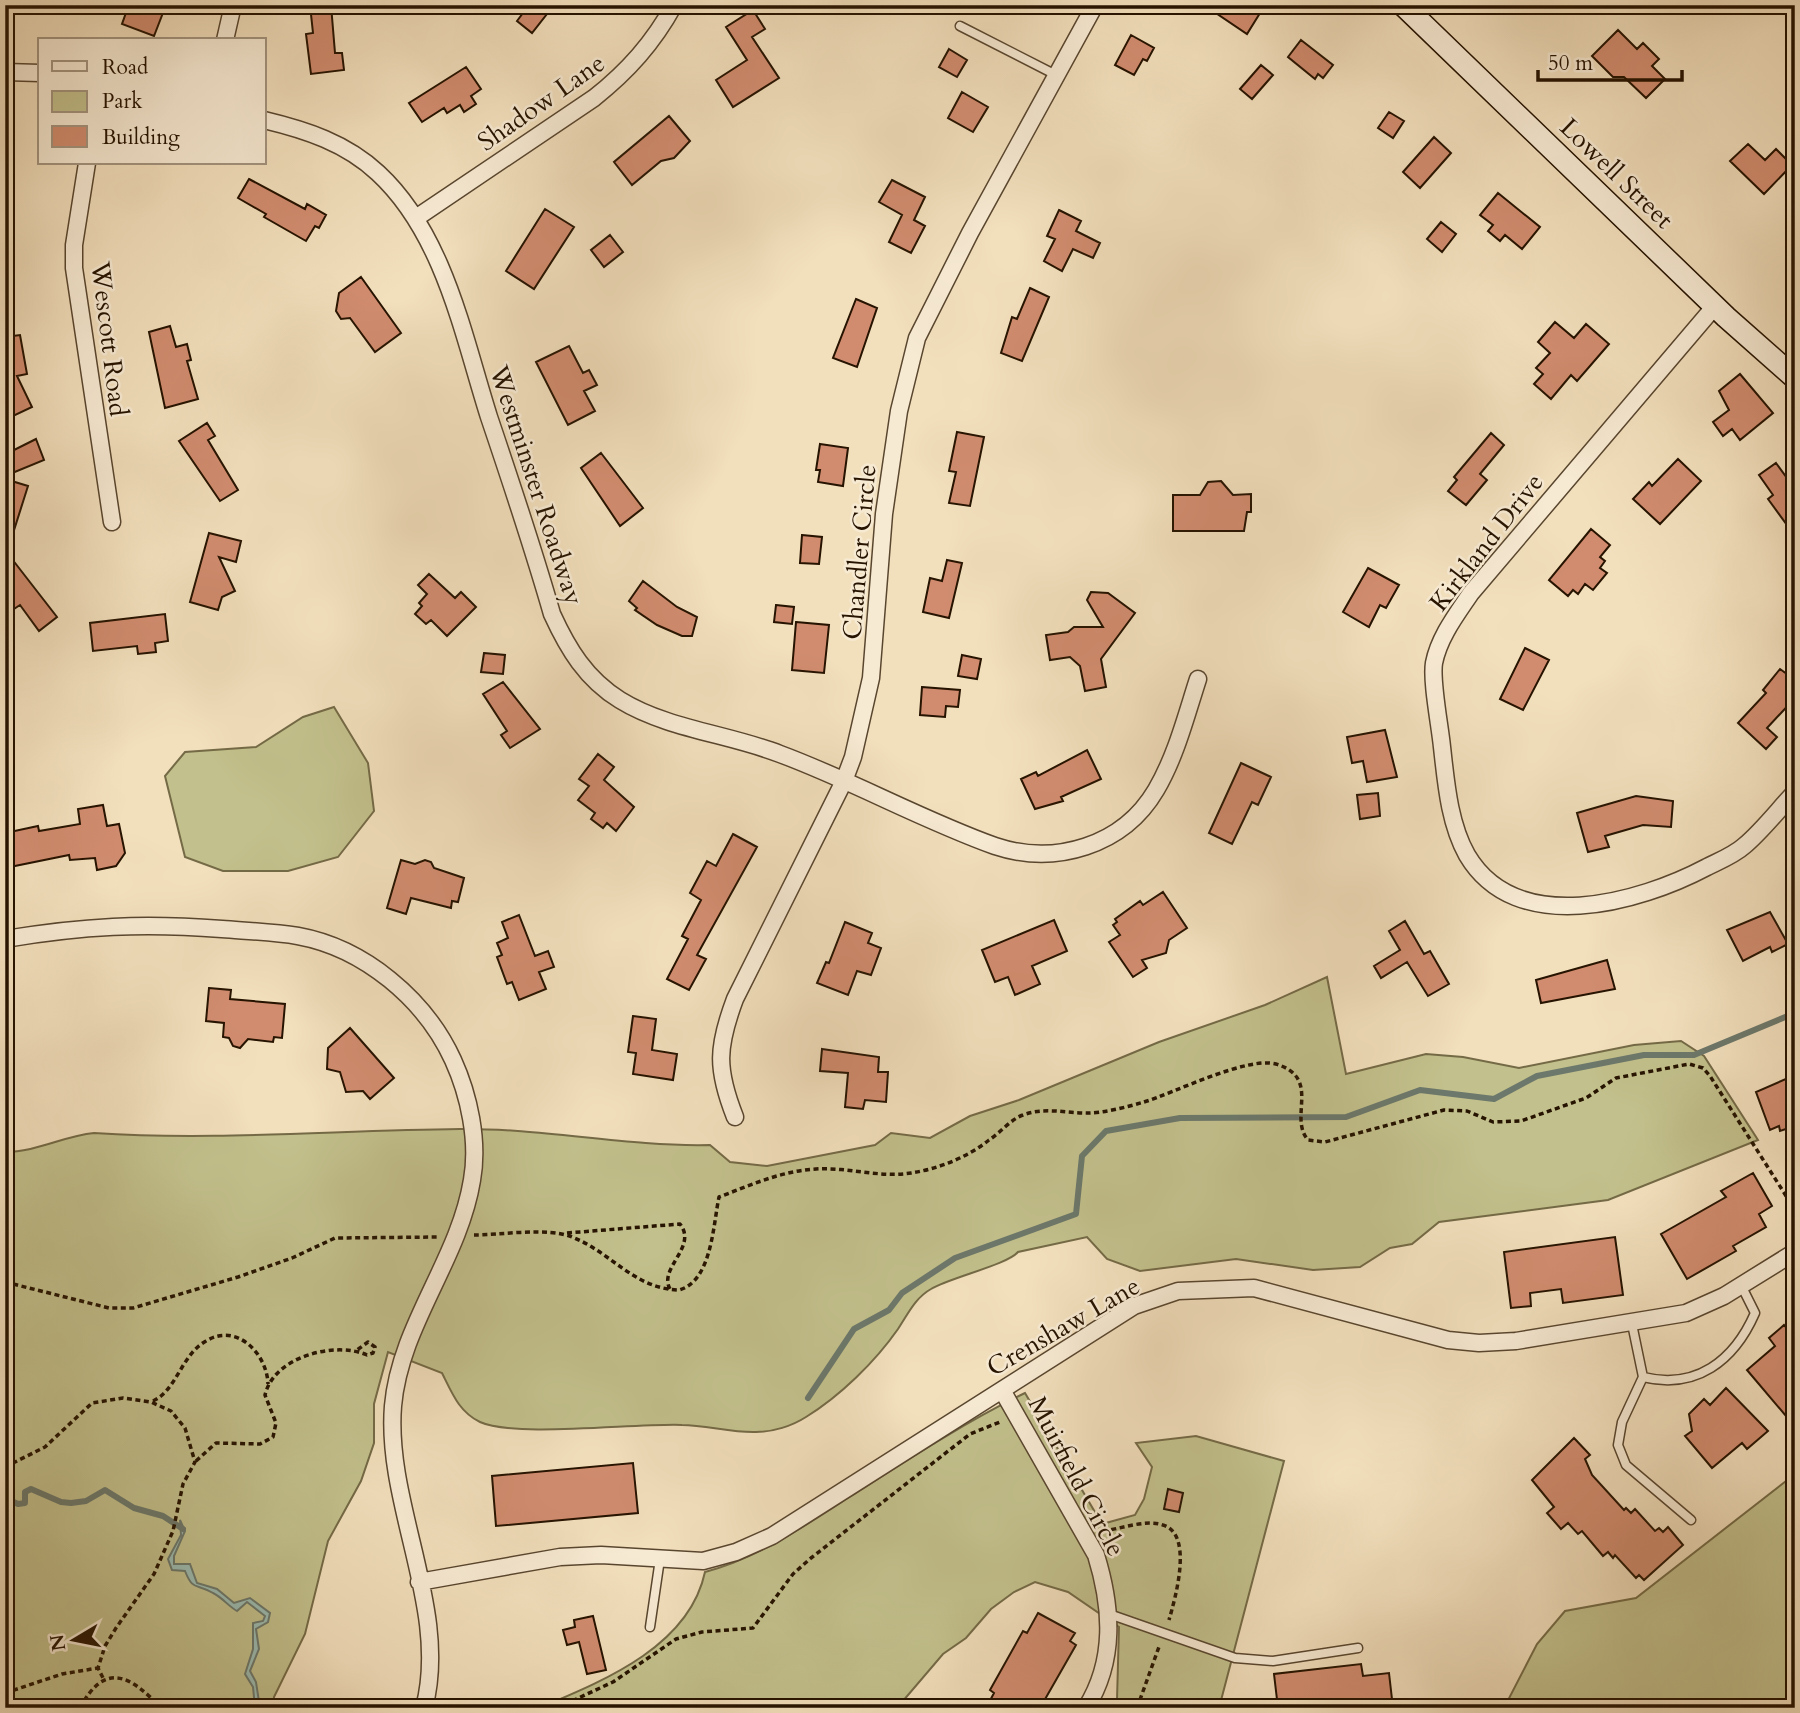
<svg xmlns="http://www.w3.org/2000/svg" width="1800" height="1713" font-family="Cardo,serif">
<rect width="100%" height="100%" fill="#f2dfbc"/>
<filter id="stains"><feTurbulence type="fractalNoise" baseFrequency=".00286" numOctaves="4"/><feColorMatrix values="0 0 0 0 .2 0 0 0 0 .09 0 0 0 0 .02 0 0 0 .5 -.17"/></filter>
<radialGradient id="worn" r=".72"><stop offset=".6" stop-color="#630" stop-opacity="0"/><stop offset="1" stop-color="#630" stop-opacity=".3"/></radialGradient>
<!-- green -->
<path fill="#c2c08c" stroke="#746a46" stroke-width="2" d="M334 707 368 763 374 811 338 857 288 871H223L185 857 165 776 185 752 256 747 303 717Z
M1327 977 1346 1074 1426 1054 1463 1057 1519 1068 1634 1045 1681 1041 1704 1056 1758 1140 1608 1200 1439 1222 1412 1244 1390 1248 1360 1267 1313 1270 1236 1259 1140 1271 1107 1259 1087 1237 1018 1252C1007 1265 951 1277 931 1289 915 1298 908 1314 898 1329 875 1362 840 1396 806 1417 792 1426 773 1432 756 1432 732 1433 706 1425 682 1425 636 1423 515 1438 480 1422 459 1412 452 1393 442 1373L388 1352 374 1404V1443L361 1481 328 1541 305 1634 274 1697 273 1708H5V1152C37 1152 63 1136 94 1133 216 1141 338 1130 460 1129 544 1128 626 1147 710 1145L730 1162 767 1166 875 1145 891 1133 930 1138 970 1116 1019 1100 1159 1042 1265 1005Z
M1025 1393 1102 1524 1135 1515 1144 1499 1152 1467 1136 1443 1196 1436 1284 1461 1219 1708H1114L1117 1700 1119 1627 1068 1592 1035 1582 1014 1592 991 1609 966 1638 943 1654 897 1708H539C603 1681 689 1647 705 1572 758 1558 803 1527 848 1498 906 1461 963 1423 1025 1393Z
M1795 1474V1708H1504L1537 1644 1565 1611 1636 1598Z"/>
<!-- water -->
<path fill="#9bbcb2" stroke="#6c786b" stroke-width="2" d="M180 1520 185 1531 174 1556V1564H190L197 1583 217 1589 234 1603 250 1598 270 1613 268 1622 256 1629 259 1649 250 1671 256 1682 260 1708H255L253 1687 245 1674 253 1649V1623L263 1621 265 1616 247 1602 237 1611C228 1606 223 1598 213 1593 195 1583 193 1591 185 1571L172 1570 168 1559 181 1535Z"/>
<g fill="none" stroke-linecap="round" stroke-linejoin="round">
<!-- stream -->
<path stroke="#6c786b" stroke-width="6" d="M808 1398 854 1329 889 1310 902 1293 955 1258 1076 1214 1082 1156 1106 1131 1180 1118 1346 1117 1420 1090 1494 1099 1537 1076 1644 1055H1694L1795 1013
M5 1498 18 1504 25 1503V1492L31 1489 61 1502 71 1503 86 1501 105 1490 134 1508 163 1516 183 1529"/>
</g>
<!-- building -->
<path fill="#d18c6f" stroke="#261300" stroke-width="2" d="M136 5H166L154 36 122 24 127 10 134 12Z
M310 5H331L335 53H342L344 70 311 74 306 34 313 33Z
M529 5H554L532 33 517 21Z
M1204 5H1265L1247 34Z
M753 10 765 29 752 37 779 78 733 107 716 80 747 60 726 27Z
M1618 30 1637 49 1643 43 1659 59 1652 66 1665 79 1646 98 1624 77H1613L1592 56Z
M1131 35 1154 48 1147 61 1143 59 1134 75 1115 65Z
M1301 40 1333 65 1323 78 1318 74 1315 79 1288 57Z
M949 49 967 60 957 77 939 67Z
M1261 65 1273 75 1252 99 1240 89Z
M466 67 481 89 471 96 476 104 464 112 460 105 447 113 444 108 422 122 409 103Z
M962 92 988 107 973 132 948 118Z
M1389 112 1404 121 1393 138 1378 128Z
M669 116 690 141 674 158 661 161 632 185 614 162Z
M1434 137 1451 153 1420 188 1403 172Z
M1748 144 1765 160 1776 149 1792 165 1764 194 1730 161Z
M249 179 305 209 307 204 326 215 319 228 315 226 306 241 264 217 266 214 238 198Z
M892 180 925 197 914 220 925 226 911 253 889 242 902 215 879 202Z
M1498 193 1540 227 1522 249 1505 235 1500 241 1488 231 1493 225 1480 215Z
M545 209 574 227 534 289 506 271Z
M1059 210 1081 221 1076 231 1100 243 1093 258 1073 249 1062 271 1044 261 1055 239 1047 236Z
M1441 222 1456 234 1442 252 1427 239Z
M610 235 623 252 604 267 591 250Z
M361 277 401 333 375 352 350 318 341 319 336 311 339 293Z
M1030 288 1049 297 1022 361 1001 353 1012 317 1017 319Z
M856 299 877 308 857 367 833 358Z
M1555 322 1574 338 1586 324 1609 344 1577 381 1571 375 1551 399 1534 384 1543 374 1536 368 1550 353 1538 342Z
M170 326 176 347 187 344 191 360 187 361 198 399 165 408 149 332Z
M20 335 27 374 17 376 32 407 11 417 5 401V337Z
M569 346 583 373 589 370 597 385 584 391 595 411 568 425 536 362Z
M1740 374 1773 413 1740 440 1732 429 1723 436 1713 422 1729 410 1719 391Z
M207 423 215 436 208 440 238 490 220 501 179 441Z
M957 432 984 437 970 506 949 503 956 472 949 471Z
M1491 433 1504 445 1480 474 1487 480 1466 505 1448 491 1457 480 1454 477Z
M36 439 44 460 5 476 12 451Z
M820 444 848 448 843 486 818 482 820 470H816Z
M601 453 643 508 620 526 581 468Z
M1678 459 1701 481 1660 524 1633 499 1649 482 1652 486Z
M1776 463 1795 489V536L1768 499 1773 495 1759 475Z
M5 479 28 486 9 546 5 545Z
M1221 481 1233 495 1251 494V512H1247L1244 531H1173V495H1200L1208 482Z
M1591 529 1610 545 1600 557 1605 561 1600 568 1607 573 1593 590 1585 584 1578 594 1573 590 1568 596 1549 580Z
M209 533 241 541 236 562 219 557 235 591 222 597 218 610 190 602Z
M802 535 822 537 819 564 800 563Z
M5 550 57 617 39 631 20 605 14 609 5 598Z
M947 560 962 563 949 618 923 612 930 578 942 581Z
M1368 568 1399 585 1386 608 1380 605 1369 627 1343 612Z
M429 574 455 598 461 592 476 607 447 636 431 620 426 624 415 614 422 606 419 603 427 594 418 585Z
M643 581 677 607 697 617 692 636H682L657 625 635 610 637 608 629 601Z
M1091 592 1108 593 1135 613 1101 659 1106 687 1085 691 1080 666 1070 657 1050 660 1046 635 1068 632 1074 627H1103L1087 600Z
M776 605 794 607 792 624 774 622Z
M165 614 168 641 155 643 156 652 138 654 137 646 93 651 90 623Z
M796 622 829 625 824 673 792 670Z
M1525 648 1549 660 1523 710 1500 699Z
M484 653 505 655 503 674 481 672Z
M962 655 981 659 977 679 958 676Z
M1780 669 1795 680V698L1767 728 1777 737 1766 749 1738 723 1766 693 1763 690Z
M503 682 540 729 510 748 501 735 507 731 483 694Z
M922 687 960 690 958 707 946 706 945 717 920 715Z
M1385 730 1397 777 1367 782 1363 761 1352 763 1347 737Z
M1087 750 1101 779 1061 797 1063 801 1035 809 1021 779 1036 772 1038 776Z
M598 754 614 767 604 780 634 807 616 831 607 823 603 828 591 819 595 813 578 800 589 786 579 779Z
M1241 763 1271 777 1258 805 1252 802 1232 844 1209 833Z
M1378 793 1380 816 1360 819 1357 795Z
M1636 796 1673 801 1671 827 1643 825 1605 836 1609 847 1588 852 1577 813Z
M103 805 107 826 119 824 125 853 116 866 97 870 95 858 70 860 69 855 5 868V833L38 826 39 831 80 824 78 809Z
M733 834 757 847 697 955 706 959 689 990 667 979 688 939 682 936 701 900 690 893 707 861 716 866Z
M401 860 415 864 425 860 431 862 434 868 464 878 458 902 452 901 451 908 411 898 406 914 387 908Z
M1163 892 1187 928 1169 940 1166 953 1142 960 1147 968 1133 977 1109 942 1120 935 1113 925 1117 922 1115 919 1140 901 1143 905Z
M1770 912 1788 944 1772 952 1770 947 1743 961 1727 930Z
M519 915 535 956 548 951 554 967 539 972 546 989 519 1000 512 982 507 984 497 957 502 955 497 943 508 938 502 922Z
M1054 920 1067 951 1032 966 1040 984 1015 995 1008 977 995 982 982 950Z
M1405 921 1424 954 1430 951 1449 984 1428 996 1407 962 1381 978 1374 966 1400 950 1389 931Z
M845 922 872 933 868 943 881 948 871 975 857 971 848 995 817 983 826 962 829 963Z
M1607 960 1615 989 1541 1003 1536 980Z
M209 988 231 990 230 999 285 1004 282 1038 274 1037 273 1042 248 1039 240 1048 233 1046 229 1038 223 1037 224 1023 206 1021Z
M633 1016 656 1019 652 1050 677 1054 673 1080 633 1074 636 1053 628 1052Z
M350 1028 394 1078 370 1099 363 1091 346 1092 340 1072 327 1069 328 1048Z
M822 1049 879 1057 878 1072H888L886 1102 865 1100 863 1109 845 1107 848 1073 820 1071Z
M1795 1075V1126L1780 1131 1779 1126 1770 1130 1756 1092Z
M1753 1173 1772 1206 1759 1214 1766 1227 1733 1246 1736 1251 1687 1279 1661 1234 1726 1197 1721 1191Z
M1615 1237 1623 1295 1563 1303 1561 1289 1530 1293 1531 1306 1511 1308 1504 1252Z
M1784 1325 1795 1337V1408L1786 1416 1747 1370 1775 1346 1769 1338Z
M1726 1388 1768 1431 1747 1449 1742 1443 1712 1468 1685 1436 1692 1431 1689 1414 1704 1399 1710 1405Z
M1574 1438 1590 1455 1585 1459 1592 1475 1624 1510 1626 1508 1631 1513 1635 1509 1655 1531 1659 1528 1663 1532 1668 1527 1683 1545 1644 1580 1639 1575 1636 1578 1615 1555 1613 1558 1608 1552 1603 1556 1582 1531 1578 1534 1568 1523 1561 1529 1547 1513 1554 1507 1532 1480Z
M633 1463 638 1513 496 1526 492 1476Z
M1168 1489 1183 1493 1179 1512 1164 1509Z
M1038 1613 1075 1633 1070 1641 1076 1645 1040 1708H986L994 1693 990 1690 1023 1631 1027 1633Z
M593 1616 606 1670 587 1674 579 1642 567 1645 563 1630 575 1627 574 1620Z
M1361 1664 1363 1676 1389 1673 1393 1708H1278L1274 1674Z"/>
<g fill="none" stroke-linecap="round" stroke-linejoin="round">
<!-- lane casing -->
<g stroke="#59462f" stroke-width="11">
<path id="lane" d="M960 26 1058 76
M1632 1324 1643 1377 1622 1422 1618 1445 1626 1465 1691 1520
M1643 1377C1696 1390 1734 1361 1755 1313L1741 1285
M1109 1614 1235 1658 1273 1661 1358 1648
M650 1627 660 1559"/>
</g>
<!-- street casing -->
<g stroke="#59462f" stroke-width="19">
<path id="street" d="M225 40 233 5
M5 72 40 73
M264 120C306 130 346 143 378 173 444 234 463 335 489 417 511 482 533 548 552 614 568 649 586 679 620 700 667 729 729 734 780 754 853 781 922 820 995 846 1055 866 1123 846 1156 790 1176 756 1186 716 1198 679
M87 163 74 245V268L112 522
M416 218 594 98C628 71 653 43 674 5
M1715 306 1471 593C1457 614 1439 637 1434 663 1431 681 1440 726 1442 747 1446 782 1449 823 1467 855 1516 938 1639 903 1707 867 1719 861 1734 855 1744 846 1762 831 1778 810 1795 792
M5 939C84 926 142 923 222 929 247 931 273 932 298 936 364 948 425 999 453 1060 469 1095 479 1141 472 1180 459 1260 400 1325 393 1406 385 1505 450 1610 424 1708
M735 1117C716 1069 717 1047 735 999L844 781 853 757 871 678 884 514 899 411 917 338 970 233 1095 5
M1002 1390 1096 1555C1112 1607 1116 1660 1086 1708
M419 1582 560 1557 601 1555 703 1561 736 1552 772 1536 1134 1306 1178 1291 1254 1288 1448 1340 1479 1343 1516 1341 1686 1313 1724 1296 1795 1252"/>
</g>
<!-- secondary casing -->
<g stroke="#261300" stroke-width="24">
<path id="secondary" d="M1403 5 1726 317 1795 378"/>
</g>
<!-- path -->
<path stroke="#261300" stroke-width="3.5" stroke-dasharray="5 3.5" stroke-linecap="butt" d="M567 1233 680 1224C698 1247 658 1268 670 1289
M474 1235C500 1235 548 1227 572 1237 611 1252 634 1289 679 1290 712 1281 713 1225 719 1197 751 1185 781 1171 816 1169 848 1167 879 1178 911 1173 938 1169 968 1157 989 1140 1000 1133 1011 1119 1023 1115 1044 1107 1065 1113 1087 1113 1104 1113 1127 1107 1144 1102 1174 1093 1247 1056 1276 1064 1322 1078 1288 1117 1308 1140L1325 1142 1444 1110 1467 1111 1493 1122 1521 1121 1586 1098 1616 1078 1689 1064 1703 1068 1710 1076 1795 1210
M5 1282 109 1308H133L238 1277 292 1258 335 1238 438 1237
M153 1401C177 1390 181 1355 206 1341 237 1322 267 1354 268 1384
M196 1461 216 1443 260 1444 273 1437 276 1423 265 1395C274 1356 336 1341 367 1355L373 1353 375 1347 368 1342 357 1350
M5 1467 45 1447 92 1403 123 1398 151 1402 171 1411 185 1428 195 1462 183 1484 173 1531 154 1574 116 1628 105 1646 98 1668 103 1678
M1103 1531C1121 1529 1145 1519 1163 1525 1194 1534 1175 1599 1169 1620
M5 1693 62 1674 98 1668
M80 1708C105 1661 130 1675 161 1708
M557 1708 613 1682 676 1639 702 1632 753 1628 793 1574 811 1558 970 1434 1000 1422
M1137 1708 1160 1644"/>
<!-- lane -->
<use href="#lane" stroke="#f7ead3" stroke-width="8"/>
<!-- street -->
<use href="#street" stroke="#f7ead3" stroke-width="16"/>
<!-- secondary -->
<use href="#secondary" stroke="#f7ead3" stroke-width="21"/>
</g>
<g text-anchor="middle" stroke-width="5" stroke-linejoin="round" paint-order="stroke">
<!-- street labels -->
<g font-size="26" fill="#261300" stroke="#f7ead3">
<text transform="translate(541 102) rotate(-35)" y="9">Shadow Lane</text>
<text transform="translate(1617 173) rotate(44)" y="9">Lowell Street</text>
<text transform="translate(110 339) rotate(83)" y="9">Wescott Road</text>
<text transform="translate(537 485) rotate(72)" y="9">Westminster Roadway</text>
<text transform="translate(1486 542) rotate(-52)" y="9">Kirkland Drive</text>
<text transform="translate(859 552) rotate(-85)" y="9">Chandler Circle</text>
<text transform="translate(1063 1326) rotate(-30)" y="9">Crenshaw Lane</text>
<text transform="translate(1077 1476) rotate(62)" y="9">Muirfield Circle</text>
</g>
</g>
<!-- margin -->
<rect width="1800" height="1713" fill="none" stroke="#f2dfbc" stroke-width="28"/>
<rect x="7" y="7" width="1786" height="1699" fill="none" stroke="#261300" stroke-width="3.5"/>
<rect x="14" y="14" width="1772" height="1685" fill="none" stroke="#261300" stroke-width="2"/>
<!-- legend -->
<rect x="38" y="38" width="228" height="126" fill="#f7ead3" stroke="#a3947f" stroke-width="2"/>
<rect x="52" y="61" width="35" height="10" fill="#f7ead3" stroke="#a3947f" stroke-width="2"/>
<text x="102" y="74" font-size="21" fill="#261300">Road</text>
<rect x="52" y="91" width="35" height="21" fill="#c2c08c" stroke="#a3947f" stroke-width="2"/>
<text x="102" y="108" font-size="21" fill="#261300">Park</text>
<rect x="52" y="126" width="35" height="21" fill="#d18c6f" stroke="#a3947f" stroke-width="2"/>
<text x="102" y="144" font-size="21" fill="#261300">Building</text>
<!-- north arrow -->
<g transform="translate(74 1640) rotate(260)" stroke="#f7ead3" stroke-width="5" paint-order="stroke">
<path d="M0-5L12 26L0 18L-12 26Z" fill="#261300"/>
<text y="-10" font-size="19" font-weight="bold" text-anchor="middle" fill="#261300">N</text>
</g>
<!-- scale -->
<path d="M1538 70v10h144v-10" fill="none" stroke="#261300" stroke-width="3.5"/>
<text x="1548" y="70" font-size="21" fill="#261300" stroke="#f7ead3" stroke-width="5" paint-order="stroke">50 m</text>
<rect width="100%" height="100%" filter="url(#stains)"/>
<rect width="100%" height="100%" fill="url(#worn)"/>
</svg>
